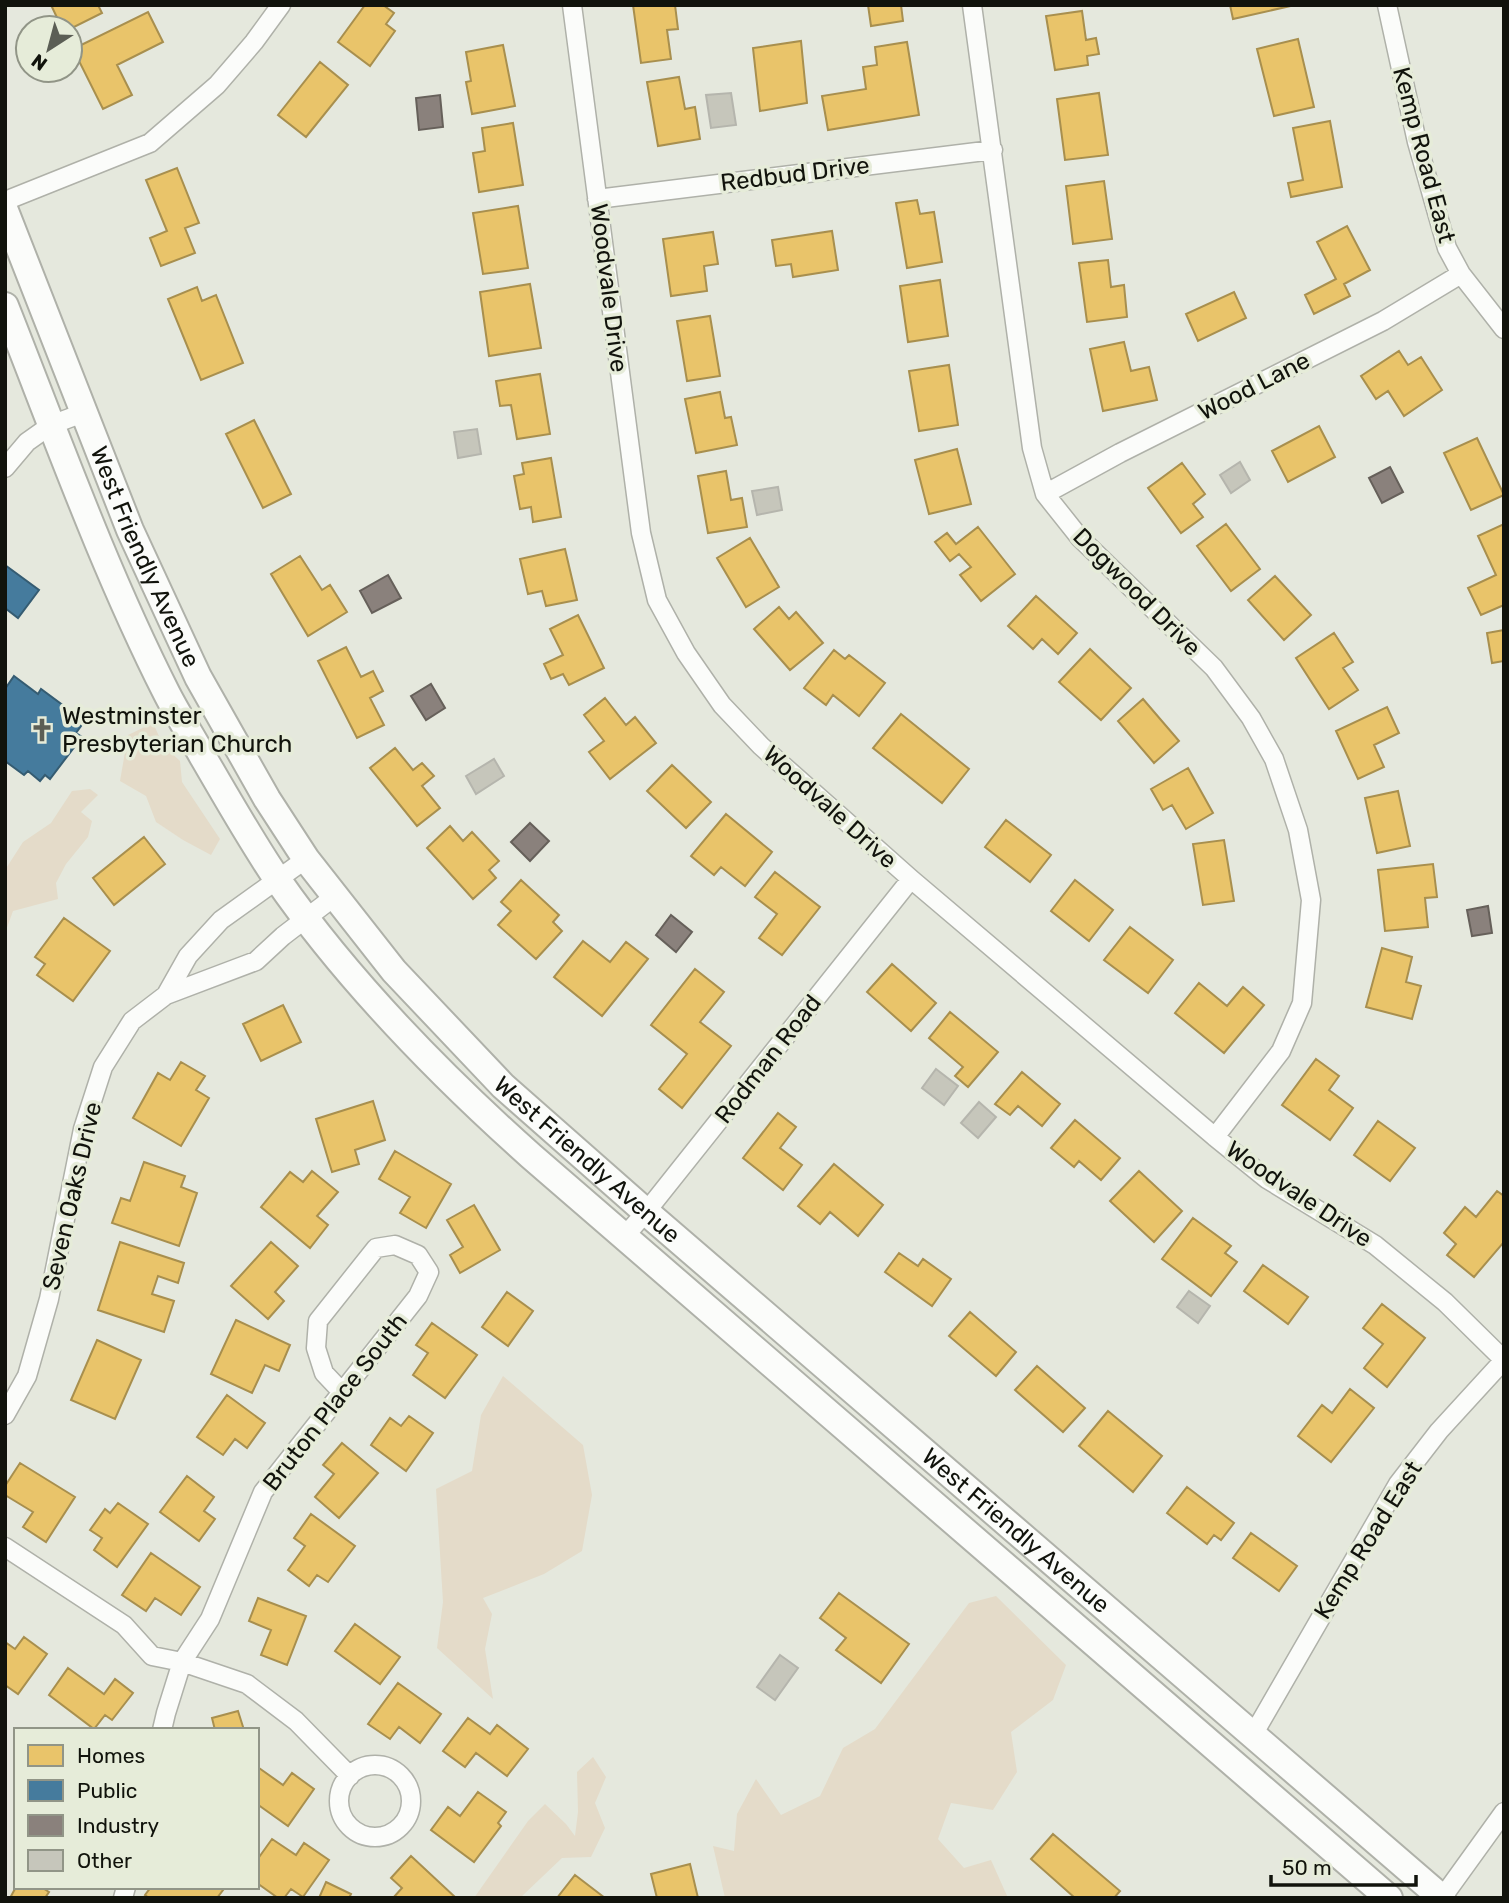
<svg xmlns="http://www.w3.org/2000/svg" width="1509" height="1903" font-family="Rubik,sans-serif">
<rect width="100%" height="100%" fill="#e5e8dd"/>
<!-- green -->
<path fill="#e4dbc9" d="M153 723 163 745 180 761 182 782 220 839 211 855 183 840 156 822 146 796 120 781 128 735Z
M90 789 98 795 81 812 92 821 88 837 66 864 56 883 58 899 13 911 5 933V870L23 842 51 823 72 791Z
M503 1376 583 1445 592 1495 582 1551 544 1574 483 1598 492 1614 485 1649 493 1699 437 1648 443 1602 436 1489 472 1471 481 1415Z
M996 1596 1066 1665 1053 1700 1011 1732 1017 1772 993 1810 951 1803 938 1839 964 1868 991 1860 1008 1898H725L713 1846 734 1851 737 1814 756 1779 781 1815 820 1796 843 1748 875 1729 969 1603Z
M593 1757 606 1777 595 1803 605 1828 591 1857 562 1858 520 1898H474L528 1821 545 1804 566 1824 575 1836 578 1812 577 1772Z"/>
<!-- homes -->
<path fill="#e9c46a" stroke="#a88f4e" stroke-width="2" d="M51 5H98L102 13 70 29 62 28Z
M365 5H383L394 13 386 24 395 31 370 66 338 42Z
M633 5H675L678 29 667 30 671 59 641 63Z
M868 5H901L903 21 871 26Z
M1230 5H1295L1233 19Z
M1082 11 1086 40 1096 38 1099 54 1087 56 1088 65 1055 70 1046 16Z
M148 12 163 42 117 65 132 95 103 109 73 49Z
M1298 39 1314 107 1274 116 1257 49Z
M801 41 807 103 760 111 753 48Z
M907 42 919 115 828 130 822 96 866 89 863 67 877 65 875 47Z
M503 45 515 106 472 114 466 82 471 81 466 52Z
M320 62 348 85 306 137 278 115Z
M679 77 685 109 695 107 700 139 658 146 647 82Z
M1099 93 1108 155 1065 160 1057 99Z
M1330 121 1342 187 1291 197 1288 183 1303 180 1293 128Z
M513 123 523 185 479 192 473 153 485 151 482 128Z
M177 168 199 223 185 228 195 253 161 266 150 238 167 231 146 180Z
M1104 181 1112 239 1073 244 1066 186Z
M917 200 920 214 934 212 942 262 907 268 896 203Z
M518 206 528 268 483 274 473 213Z
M1347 226 1370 270 1344 284 1350 296 1314 314 1305 295 1336 279 1317 242Z
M832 231 838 270 793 277 791 264 776 266 772 240Z
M713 232 718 264 704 266 707 291 671 296 663 239Z
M1108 260 1111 287 1124 285 1127 317 1087 322 1079 263Z
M940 280 948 336 908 342 900 286Z
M530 284 541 348 489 356 480 292Z
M197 287 202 301 216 295 243 363 201 380 168 299Z
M1234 292 1246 318 1198 341 1186 314Z
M710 316 720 376 687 381 677 321Z
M1124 342 1131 371 1149 367 1157 400 1103 411 1090 349Z
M1399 351 1408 365 1421 357 1442 390 1404 416 1388 391 1376 399 1361 376Z
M949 365 958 425 919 431 909 371Z
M540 374 550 434 517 439 511 405 500 406 496 381Z
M720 392 725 418 731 417 737 445 696 453 685 399Z
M254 420 291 494 263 508 226 434Z
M1319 426 1335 457 1288 482 1272 451Z
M1477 438 1504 495 1471 510 1444 453Z
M957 449 971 504 929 514 915 460Z
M551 458 561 517 533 522 531 507 520 509 514 476 524 474 522 463Z
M1182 463 1205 494 1193 504 1203 517 1181 533 1148 488Z
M726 471 731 500 742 498 747 527 708 533 698 476Z
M1226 524 1260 569 1231 591 1197 546Z
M1504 524V605L1481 615 1468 588 1496 575 1478 536Z
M978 527 1015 574 981 601 960 575 971 567 959 554 950 561 935 542 947 533 956 544Z
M750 538 779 587 746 607 717 558Z
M565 549 577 600 546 606 542 591 528 594 520 559Z
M300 556 322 590 330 585 347 612 308 636 271 574Z
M1275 576 1311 615 1284 640 1248 600Z
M1036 596 1077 633 1058 654 1042 639 1033 649 1008 626Z
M779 607 789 619 796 612 823 643 790 670 754 629Z
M578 615 604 668 569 685 563 674 551 679 544 664 563 655 550 629Z
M1504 630V661L1492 663 1487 633Z
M1334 633 1353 662 1343 668 1358 690 1329 709 1296 658Z
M346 647 361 677 373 671 383 691 370 698 384 725 357 738 318 661Z
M1090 649 1131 688 1101 720 1059 682Z
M834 650 845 659 849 655 885 683 859 716 833 695 826 705 804 688Z
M605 698 626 725 635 717 656 743 610 779 589 752 604 741 584 715Z
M1143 699 1179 741 1154 763 1118 721Z
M1387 707 1399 733 1374 745 1384 767 1358 779 1336 731Z
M901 714 969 769 942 803 873 748Z
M395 748 413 770 422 763 434 776 422 786 440 808 417 826 370 768Z
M672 765 711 802 686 828 647 791Z
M1188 768 1213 813 1186 829 1172 805 1163 810 1151 789Z
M1398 791 1410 846 1377 853 1365 798Z
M726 814 772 852 745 886 721 867 714 875 691 856Z
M1006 820 1051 855 1030 882 985 847Z
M450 826 463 841 472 832 499 861 489 870 496 878 473 899 427 848Z
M144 837 165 864 114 905 93 878Z
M1224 840 1234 901 1203 905 1193 844Z
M1433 864 1437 897 1425 898 1428 927 1385 931 1378 870Z
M775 872 820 907 782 955 759 938 777 914 755 897Z
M521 880 559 915 553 922 562 931 536 959 498 925 511 911 501 902Z
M1075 880 1113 910 1089 941 1051 911Z
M64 918 110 951 73 1001 37 975 45 964 35 957Z
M1130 927 1173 960 1148 993 1104 960Z
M583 941 610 962 626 942 648 959 602 1016 554 977Z
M1382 948 1412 957 1406 982 1421 986 1412 1019 1366 1007Z
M892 964 936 1003 911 1031 867 992Z
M695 969 724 992 700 1022 731 1046 682 1108 659 1089 687 1054 651 1025Z
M1199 983 1227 1006 1243 987 1264 1005 1224 1053 1175 1013Z
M283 1005 301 1042 261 1061 243 1024Z
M950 1012 998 1052 968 1087 955 1076 963 1067 929 1038Z
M1316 1059 1339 1076 1329 1090 1353 1108 1330 1140 1282 1105Z
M181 1062 205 1076 196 1090 209 1098 181 1146 133 1118 158 1073 170 1080Z
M1022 1072 1060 1104 1042 1126 1018 1106 1010 1115 995 1104Z
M373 1101 385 1140 355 1150 359 1164 332 1172 316 1119Z
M778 1113 796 1127 780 1148 802 1165 783 1190 743 1158Z
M1075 1120 1120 1158 1101 1180 1079 1161 1074 1167 1051 1148Z
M1378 1121 1415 1148 1390 1181 1354 1155Z
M395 1151 451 1184 426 1228 400 1213 410 1197 379 1179Z
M144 1162 185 1176 181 1187 197 1193 179 1246 112 1223 121 1198 130 1201Z
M834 1164 883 1205 858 1236 830 1212 820 1224 798 1206Z
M312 1171 338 1192 317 1216 328 1225 310 1248 261 1207 290 1172 303 1182Z
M1139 1171 1182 1211 1154 1242 1110 1201Z
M1497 1191 1504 1196V1242L1474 1277 1447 1255 1456 1244 1444 1233 1465 1207 1476 1217Z
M474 1205 500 1250 460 1273 450 1255 463 1247 447 1220Z
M1193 1218 1231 1246 1225 1253 1237 1262 1211 1296 1162 1259Z
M120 1242 184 1263 178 1283 158 1276 152 1294 174 1301 164 1332 98 1310Z
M271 1242 298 1266 275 1292 284 1301 268 1319 231 1286Z
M899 1253 918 1266 923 1259 951 1279 932 1306 885 1272Z
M1263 1265 1308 1297 1288 1324 1244 1291Z
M507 1292 533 1311 508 1346 482 1327Z
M1382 1304 1425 1338 1387 1387 1364 1368 1383 1344 1363 1328Z
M970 1312 1016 1352 996 1376 949 1336Z
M236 1320 290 1345 279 1371 265 1365 252 1393 211 1374Z
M432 1323 477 1355 445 1398 413 1375 428 1353 416 1345Z
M97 1340 141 1360 115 1419 71 1400Z
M1037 1366 1085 1408 1063 1432 1015 1390Z
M1350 1389 1374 1408 1331 1462 1298 1436 1322 1405 1332 1413Z
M227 1395 265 1423 247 1448 235 1439 223 1455 197 1437Z
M1108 1411 1162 1456 1133 1492 1079 1446Z
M409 1416 433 1433 406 1471 371 1445 390 1418 401 1426Z
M342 1443 378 1473 339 1518 315 1497 334 1474 323 1465Z
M20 1463 75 1497 46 1542 23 1527 33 1512 5 1495V1486Z
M187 1476 214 1497 204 1511 215 1519 199 1541 160 1512Z
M1187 1487 1234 1523 1221 1540 1214 1535 1207 1544 1167 1513Z
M118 1503 148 1524 117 1567 94 1550 102 1538 90 1530 105 1509 110 1513Z
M311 1514 355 1546 328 1582 317 1575 309 1586 288 1570 305 1546 294 1538Z
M1251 1533 1297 1566 1279 1591 1233 1558Z
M151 1553 200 1587 181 1615 155 1598 146 1611 122 1595Z
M839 1593 909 1644 881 1683 836 1650 846 1638 820 1618Z
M258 1598 306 1616 287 1665 261 1655 271 1630 249 1621Z
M355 1624 400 1657 380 1684 335 1651Z
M24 1637 47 1654 18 1694 5 1685V1642L15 1649Z
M68 1668 104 1694 115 1679 133 1693 112 1720 105 1715 94 1729 49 1695Z
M398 1683 441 1714 420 1743 399 1727 390 1739 368 1724Z
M238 1711 244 1730H215L212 1718Z
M468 1718 490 1734 497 1725 528 1749 507 1776 476 1753 465 1767 443 1751Z
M259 1768 283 1785 292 1773 314 1789 288 1826 257 1804V1771Z
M478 1792 506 1812 498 1823 501 1826 474 1862 431 1830 448 1807 460 1816Z
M1053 1834 1120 1891 1114 1898H1075L1031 1859Z
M272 1839 296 1855 304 1843 329 1860 303 1897 291 1889 284 1898H278L257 1883V1860Z
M411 1856 455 1897 454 1898H393L402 1888 391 1878Z
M690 1864 698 1898H657L651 1874Z
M575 1875 605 1898H557Z
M326 1882 351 1894 349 1898H319Z
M16 1887H41L49 1892 45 1898H10Z
M151 1887H220L223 1890 217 1898H149L145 1895Z"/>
<!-- public -->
<path fill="#457b9d" stroke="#355c72" stroke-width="2" d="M5 565 39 590 18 618 5 608Z
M14 676 38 694 41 689 72 712 68 717 81 726 76 733 82 737 50 779 45 775 40 781 28 771 24 775 5 761V689Z"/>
<!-- industry -->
<path fill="#8a817c" stroke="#66605a" stroke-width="2" d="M440 95 443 127 419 130 416 98Z
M1390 467 1403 492 1382 503 1369 478Z
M388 575 401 598 372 613 360 591Z
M431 684 445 708 426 720 411 696Z
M530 823 549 841 530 861 511 842Z
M1488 906 1492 933 1472 936 1467 910Z
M671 915 692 932 676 952 656 935Z"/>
<!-- building -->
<path fill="#c6c6bb" stroke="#b5b5ad" stroke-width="2" d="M731 93 736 125 711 128 706 95Z
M477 429 481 454 458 458 454 432Z
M1240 462 1250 480 1231 493 1220 475Z
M778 487 782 510 757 515 752 491Z
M494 759 504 776 476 794 466 776Z
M936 1069 958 1086 944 1105 922 1088Z
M979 1102 996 1117 978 1138 961 1123Z
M1189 1291 1210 1306 1198 1323 1177 1307Z
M780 1655 798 1668 775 1700 757 1687Z"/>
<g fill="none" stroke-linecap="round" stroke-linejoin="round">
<!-- street casing -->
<g stroke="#afb1a9" stroke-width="21">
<path id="street" d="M572 5 641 533 657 600 686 653 722 705 761 746 911 879 1215 1137 1267 1179 1375 1245 1445 1302 1504 1360
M972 5 1032 448 1045 494 1080 538 1214 668 1251 718 1274 759 1298 830 1311 900 1302 1003 1281 1051 1215 1137
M1387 5 1417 142 1447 248 1461 274 1504 329
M597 199 993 150
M5 201 150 143 217 85 254 42 281 5
M5 468 27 442 51 425 83 413
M1045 494 1120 453 1383 321 1461 274
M166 995 188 956 221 920 306 859
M623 1238 646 1212 911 879
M5 1415 27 1376 49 1299 83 1129 103 1067 132 1021 166 995 256 961 283 936 334 897
M5 1547 124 1625 152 1656 182 1662 247 1684 296 1721 350 1776
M162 1730 166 1713 182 1662 210 1619 263 1492 418 1296 429 1272 418 1255 395 1245 376 1248 318 1321 316 1348 324 1373 342 1392
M1253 1735 1398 1484 1439 1431 1504 1360
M339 1801a36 36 0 1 1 72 0a36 36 0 1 1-72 0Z
M123 1898 126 1887
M1442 1898 1504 1812"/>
</g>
<!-- secondary casing -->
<g stroke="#afb1a9" stroke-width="30">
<g id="secondary">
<path id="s1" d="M5 211 130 530 198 677 267 799 306 859 394 971 503 1086 646 1212 1442 1898"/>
<path d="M5 306C56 435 103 567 166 692 177 714 191 735 203 757 227 798 250 839 277 879 348 981 438 1073 531 1156L1389 1898"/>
</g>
</g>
<!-- street -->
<use href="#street" stroke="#fbfcfa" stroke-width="18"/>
<!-- secondary -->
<use href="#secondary" stroke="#fbfcfa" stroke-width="26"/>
</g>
<!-- icons -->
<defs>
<g id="church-bare" transform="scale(1.89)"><path d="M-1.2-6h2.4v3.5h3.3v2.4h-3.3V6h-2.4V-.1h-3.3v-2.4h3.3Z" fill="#5b5e55" stroke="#e6ecd9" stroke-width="2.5" paint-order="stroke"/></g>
</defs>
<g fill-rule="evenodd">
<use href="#church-bare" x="42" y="730"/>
</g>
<g text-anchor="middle" stroke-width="7" stroke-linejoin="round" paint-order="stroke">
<!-- street labels -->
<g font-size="24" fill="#11130c" stroke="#e6ecd9">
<text transform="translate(1424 155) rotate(75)" y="8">Kemp Road East</text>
<text transform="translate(795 174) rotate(-7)" y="8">Redbud Drive</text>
<text transform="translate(609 288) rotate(83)" y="8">Woodvale Drive</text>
<text transform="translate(1254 386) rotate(-27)" y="8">Wood Lane</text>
<text dy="8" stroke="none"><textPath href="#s1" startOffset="373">West Friendly Avenue</textPath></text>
<text transform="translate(1137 592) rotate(45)" y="8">Dogwood Drive</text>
<text transform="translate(830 807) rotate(42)" y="8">Woodvale Drive</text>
<text transform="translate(768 1059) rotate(-52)" y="8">Rodman Road</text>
<text dy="8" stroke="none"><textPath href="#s1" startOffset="1129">West Friendly Avenue</textPath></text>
<text transform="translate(1299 1194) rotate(34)" y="8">Woodvale Drive</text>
<text transform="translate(72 1196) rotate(-77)" y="8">Seven Oaks Drive</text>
<text transform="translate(335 1402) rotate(-52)" y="8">Bruton Place South</text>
<text dy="8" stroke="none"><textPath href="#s1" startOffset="1696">West Friendly Avenue</textPath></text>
<text transform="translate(1368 1540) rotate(-58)" y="8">Kemp Road East</text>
</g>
<!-- poi labels -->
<g font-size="24" fill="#11130c" stroke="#e6ecd9" text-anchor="start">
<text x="62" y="724">Westminster<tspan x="62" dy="28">Presbyterian Church</tspan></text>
</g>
</g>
<!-- border -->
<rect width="1509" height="1903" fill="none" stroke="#11130c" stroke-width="14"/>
<!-- legend -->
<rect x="14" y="1728" width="245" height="161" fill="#e6ecd9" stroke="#919587" stroke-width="2"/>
<rect x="28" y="1745" width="35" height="21" fill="#e9c46a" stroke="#919587" stroke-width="2"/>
<text x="77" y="1763" font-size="21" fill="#11130c">Homes</text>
<rect x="28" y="1780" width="35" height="21" fill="#457b9d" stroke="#919587" stroke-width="2"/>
<text x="77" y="1798" font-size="21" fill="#11130c">Public</text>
<rect x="28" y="1815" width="35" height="21" fill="#8a817c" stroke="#919587" stroke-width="2"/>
<text x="77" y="1833" font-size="21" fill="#11130c">Industry</text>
<rect x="28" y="1850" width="35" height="21" fill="#c6c6bb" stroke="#919587" stroke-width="2"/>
<text x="77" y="1868" font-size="21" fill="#11130c">Other</text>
<!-- north arrow -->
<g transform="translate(49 49) rotate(216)"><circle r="33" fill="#e6ecd9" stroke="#919587" stroke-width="2"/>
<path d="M0-5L12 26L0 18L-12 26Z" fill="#5b5e55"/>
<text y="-10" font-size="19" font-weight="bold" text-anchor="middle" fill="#11130c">N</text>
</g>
<!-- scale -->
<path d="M1271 1875v10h145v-10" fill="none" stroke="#11130c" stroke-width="3.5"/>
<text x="1282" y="1875" font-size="21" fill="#11130c" stroke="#e6ecd9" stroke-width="5" paint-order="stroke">50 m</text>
</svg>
